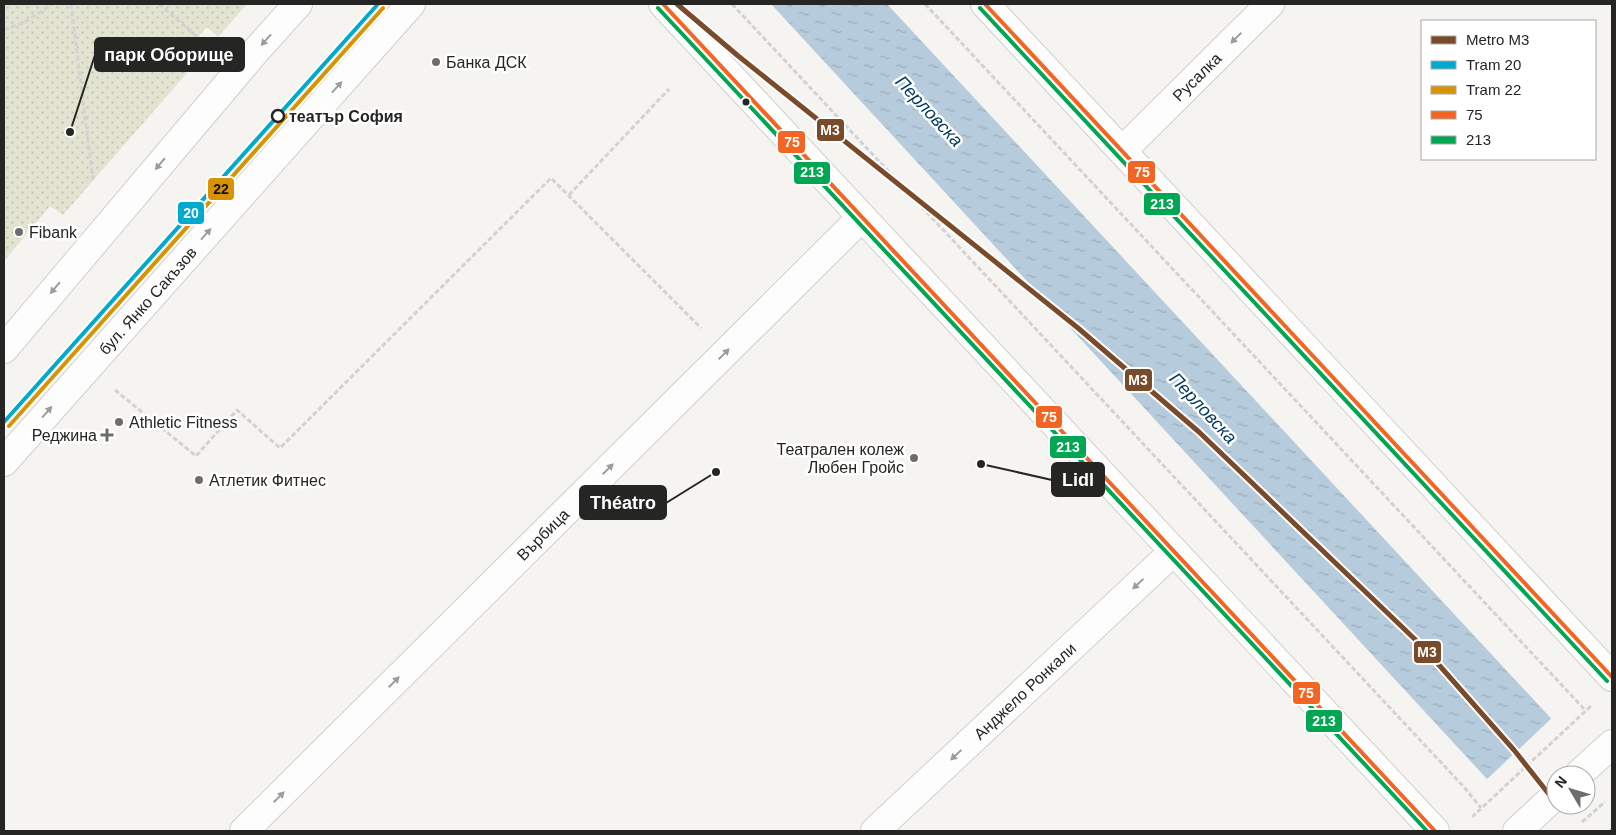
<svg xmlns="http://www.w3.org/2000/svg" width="1616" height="835" font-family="Helvetica,sans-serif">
<defs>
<pattern id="park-dots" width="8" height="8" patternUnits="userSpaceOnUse" patternTransform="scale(1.25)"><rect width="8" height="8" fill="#e2e4d1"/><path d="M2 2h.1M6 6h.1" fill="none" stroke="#c2c3b3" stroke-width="1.8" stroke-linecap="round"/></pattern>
<pattern id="water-ripples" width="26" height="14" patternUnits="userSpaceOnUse" patternTransform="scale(1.25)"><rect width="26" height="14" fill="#b6cbdb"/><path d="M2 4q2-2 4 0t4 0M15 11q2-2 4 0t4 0" fill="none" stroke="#9caebc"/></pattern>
</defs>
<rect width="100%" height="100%" fill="#f6f4f1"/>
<!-- park -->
<path fill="url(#park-dots)" d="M4 4H247L218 37 207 27 189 48 200 58 63 215 50 206 4 261Z"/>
<!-- water -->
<path fill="url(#water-ripples)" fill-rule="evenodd" d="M771 4H887L1612 784V831H1535ZM1556 775H1586V805H1556Z"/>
<!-- pier -->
<path fill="#f6f4f1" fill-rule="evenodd" d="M1553 717 1612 781V827L1608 831H1532L1485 781ZM1556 775H1586V805H1556Z"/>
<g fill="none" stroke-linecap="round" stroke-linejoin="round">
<!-- minor casing -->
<g stroke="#d0d0cd" stroke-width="30">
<g id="minor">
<path id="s1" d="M1123 150 1270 4"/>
<path id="s2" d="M244 831 862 217"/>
<path id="s3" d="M875 831 1174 551"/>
</g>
</g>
<!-- tertiary casing -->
<g stroke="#d0d0cd" stroke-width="30">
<path id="tertiary" d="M1578 775 1612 744
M1517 831 1556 795"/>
</g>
<!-- secondary casing -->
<g stroke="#d0d0cd" stroke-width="30">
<g id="secondary">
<path d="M663 4 1435 831"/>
<path d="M985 4 1612 677"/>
<path d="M4 349 254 53 298 4"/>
<path id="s4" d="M4 462 411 4"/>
</g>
</g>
<!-- path -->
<path stroke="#d3d2d2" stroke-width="3" stroke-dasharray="5 2.5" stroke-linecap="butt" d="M71 4 93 180
M159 4 209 47
M732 4 1464 787 1481 808
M925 4 1586 711
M4 30 25 22 52 4
M569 195 669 89
M115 390 196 456 237 410 280 448 551 178 701 328
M1472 817 1592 705
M1582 822 1605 802"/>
<!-- minor -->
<use href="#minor" stroke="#fefdfd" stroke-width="28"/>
<!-- tertiary -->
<use href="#tertiary" stroke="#fefdfd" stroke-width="28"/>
<!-- secondary -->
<use href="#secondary" stroke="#fefdfd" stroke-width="28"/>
<!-- bus-1 casing -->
<g stroke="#fff" stroke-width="8">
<path id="bus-1" d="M663 4 1435 831
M985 4 1612 677"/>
</g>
<!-- bus-2 casing -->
<g stroke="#fff" stroke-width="8">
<path id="bus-2" d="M658 8 1427 831
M980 8 1607 681"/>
</g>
<!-- bus-1 -->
<use href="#bus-1" stroke="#f26522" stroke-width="4"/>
<!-- bus-2 -->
<use href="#bus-2" stroke="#00a651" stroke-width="4"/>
<!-- tram-1 casing -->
<g stroke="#fff" stroke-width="8">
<path id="tram-1" d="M4 422 378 4"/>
</g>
<!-- tram-2 casing -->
<g stroke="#fff" stroke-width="8">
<path id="tram-2" d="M9 426 383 8"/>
</g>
<!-- tram-1 -->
<use href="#tram-1" stroke="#00a9ce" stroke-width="4"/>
<!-- tram-2 -->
<use href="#tram-2" stroke="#d89305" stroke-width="4"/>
<!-- metro-1 casing -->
<g stroke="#fff" stroke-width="9">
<path id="metro-1" d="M677 4 737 55 1078 328 1199 432 1424 648 1514 750 1556 803"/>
</g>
<!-- metro-1 -->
<use href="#metro-1" stroke="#7a4b2a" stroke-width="5"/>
</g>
<!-- one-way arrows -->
<defs><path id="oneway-solid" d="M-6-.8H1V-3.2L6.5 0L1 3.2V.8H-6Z" transform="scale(1.25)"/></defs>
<g fill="#9c9c9b">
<use href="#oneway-solid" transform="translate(1236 38) rotate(135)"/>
<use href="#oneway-solid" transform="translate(266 40) rotate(132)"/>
<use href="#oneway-solid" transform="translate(337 87) rotate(-48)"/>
<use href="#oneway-solid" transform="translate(160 164) rotate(130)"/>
<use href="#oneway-solid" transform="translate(206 234) rotate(-48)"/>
<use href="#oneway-solid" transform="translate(55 288) rotate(130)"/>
<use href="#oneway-solid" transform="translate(724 354) rotate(-45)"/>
<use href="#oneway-solid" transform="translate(47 412) rotate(-49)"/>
<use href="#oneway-solid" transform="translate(608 469) rotate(-45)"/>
<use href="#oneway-solid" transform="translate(1138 584) rotate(137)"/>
<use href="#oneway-solid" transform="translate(394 682) rotate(-45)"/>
<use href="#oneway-solid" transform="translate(956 755) rotate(137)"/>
<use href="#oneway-solid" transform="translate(279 797) rotate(-45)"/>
</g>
<!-- markers -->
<g fill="#6e6d6b" stroke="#fff" stroke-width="2">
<circle cx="436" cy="62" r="5"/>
<circle cx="19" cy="232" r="5"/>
<circle cx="119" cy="422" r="5"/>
<path d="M104.5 427.5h5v5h5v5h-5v5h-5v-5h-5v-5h5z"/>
<circle cx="914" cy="458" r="5"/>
<circle cx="199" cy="480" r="5"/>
</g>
<circle fill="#252523" stroke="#fff" stroke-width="2" cx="746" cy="102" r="4.5"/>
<circle fill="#fff" stroke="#252523" stroke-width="2.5" cx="278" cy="116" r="6"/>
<g text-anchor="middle" stroke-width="5" stroke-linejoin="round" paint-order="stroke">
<!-- poi labels -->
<g font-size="16" fill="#252523" stroke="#fff" text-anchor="start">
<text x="446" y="68">Банка ДСК</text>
<text x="29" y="238">Fibank</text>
<text x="129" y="428">Athletic Fitness</text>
<text x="97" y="441" text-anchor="end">Реджина</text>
<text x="904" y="455" text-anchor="end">Театрален колеж<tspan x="904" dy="18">Любен Гройс</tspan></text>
<text x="209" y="486">Атлетик Фитнес</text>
</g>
<!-- street labels -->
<g font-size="16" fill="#252523" stroke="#fff">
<text dy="6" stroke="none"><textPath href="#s1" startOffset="104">Русалка</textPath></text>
<text dy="6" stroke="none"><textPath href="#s4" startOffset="216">бул. Янко Сакъзов</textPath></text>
<text dy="6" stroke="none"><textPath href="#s2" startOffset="421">Върбица</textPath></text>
<text dy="6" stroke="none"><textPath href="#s3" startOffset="205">Анджело Ронкали</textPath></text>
</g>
<!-- stop labels -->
<g font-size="16" font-weight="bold" fill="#252523" stroke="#fff" text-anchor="start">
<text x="289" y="122">театър София</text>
</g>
<!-- water labels -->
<g font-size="18" font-style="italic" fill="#003a5a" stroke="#fff">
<text transform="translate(929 111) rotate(47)" y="6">Перловска</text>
<text transform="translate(1203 408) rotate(47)" y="6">Перловска</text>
</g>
</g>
<!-- callouts -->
<path fill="none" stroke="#252523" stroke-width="2" d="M70 132L95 55M981 464L1052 480M716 472L666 503"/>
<g fill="#252523" stroke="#fff" stroke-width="2">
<circle cx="70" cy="132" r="5"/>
<circle cx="981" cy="464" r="5"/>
<circle cx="716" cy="472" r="5"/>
</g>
<g fill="#252523" stroke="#252523" stroke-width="2">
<rect x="95" y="38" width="149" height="33" rx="5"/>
<rect x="1052" y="463" width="52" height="33" rx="5"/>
<rect x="580" y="486" width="86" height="33" rx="5"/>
</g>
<g font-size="18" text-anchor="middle" font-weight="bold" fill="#fff">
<text x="169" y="61">парк Оборище</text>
<text x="1078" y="486">Lidl</text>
<text x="623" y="509">Théatro</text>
</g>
<g stroke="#fff" stroke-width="2">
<rect x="816" y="118" width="29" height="24" rx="5" fill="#7a4b2a"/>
<rect x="777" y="130" width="29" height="24" rx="5" fill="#f26522"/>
<rect x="1127" y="160" width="29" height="24" rx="5" fill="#f26522"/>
<rect x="793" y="161" width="38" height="24" rx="5" fill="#00a651"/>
<rect x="207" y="177" width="28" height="24" rx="5" fill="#d89305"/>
<rect x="1143" y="192" width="38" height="24" rx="5" fill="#00a651"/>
<rect x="177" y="201" width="28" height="24" rx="5" fill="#00a9ce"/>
<rect x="1124" y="368" width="29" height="24" rx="5" fill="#7a4b2a"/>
<rect x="1035" y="405" width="28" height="24" rx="5" fill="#f26522"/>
<rect x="1049" y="435" width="38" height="24" rx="5" fill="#00a651"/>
<rect x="1413" y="640" width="29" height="24" rx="5" fill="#7a4b2a"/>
<rect x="1292" y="681" width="29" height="24" rx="5" fill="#f26522"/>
<rect x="1305" y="709" width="38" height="24" rx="5" fill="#00a651"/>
</g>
<g font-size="14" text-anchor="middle" font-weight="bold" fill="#fff">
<text x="830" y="135">M3</text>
<text x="792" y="147">75</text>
<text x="1142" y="177">75</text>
<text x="812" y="177">213</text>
<text x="1162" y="209">213</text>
<text x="191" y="218">20</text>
<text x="1138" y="385">M3</text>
<text x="1049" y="422">75</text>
<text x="1068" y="452">213</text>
<text x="1427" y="657">M3</text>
<text x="1306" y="698">75</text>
<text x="1324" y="726">213</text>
</g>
<g font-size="14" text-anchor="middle" font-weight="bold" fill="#111">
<text x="221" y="194">22</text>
</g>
<!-- border -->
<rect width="1616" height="835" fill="none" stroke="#252523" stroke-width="10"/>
<!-- legend -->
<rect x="1421" y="20" width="175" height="140" fill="#ffffff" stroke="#a8a8a7"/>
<rect x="1431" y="36" width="25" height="8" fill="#7a4b2a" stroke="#a8a8a7"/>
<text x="1466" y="45" font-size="15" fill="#252523">Metro M3</text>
<rect x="1431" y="61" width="25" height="8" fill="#00a9ce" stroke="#a8a8a7"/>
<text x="1466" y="70" font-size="15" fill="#252523">Tram 20</text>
<rect x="1431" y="86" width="25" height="8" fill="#d89305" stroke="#a8a8a7"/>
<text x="1466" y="95" font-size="15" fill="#252523">Tram 22</text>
<rect x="1431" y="111" width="25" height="8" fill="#f26522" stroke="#a8a8a7"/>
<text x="1466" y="120" font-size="15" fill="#252523">75</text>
<rect x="1431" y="136" width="25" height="8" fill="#00a651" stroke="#a8a8a7"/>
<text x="1466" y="145" font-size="15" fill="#252523">213</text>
<!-- north arrow -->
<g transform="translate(1571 790) rotate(308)"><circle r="24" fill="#ffffff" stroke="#a8a8a7"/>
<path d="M0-4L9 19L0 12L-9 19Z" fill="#6e6d6b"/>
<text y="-8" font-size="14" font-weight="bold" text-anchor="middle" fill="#252523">N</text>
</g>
</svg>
